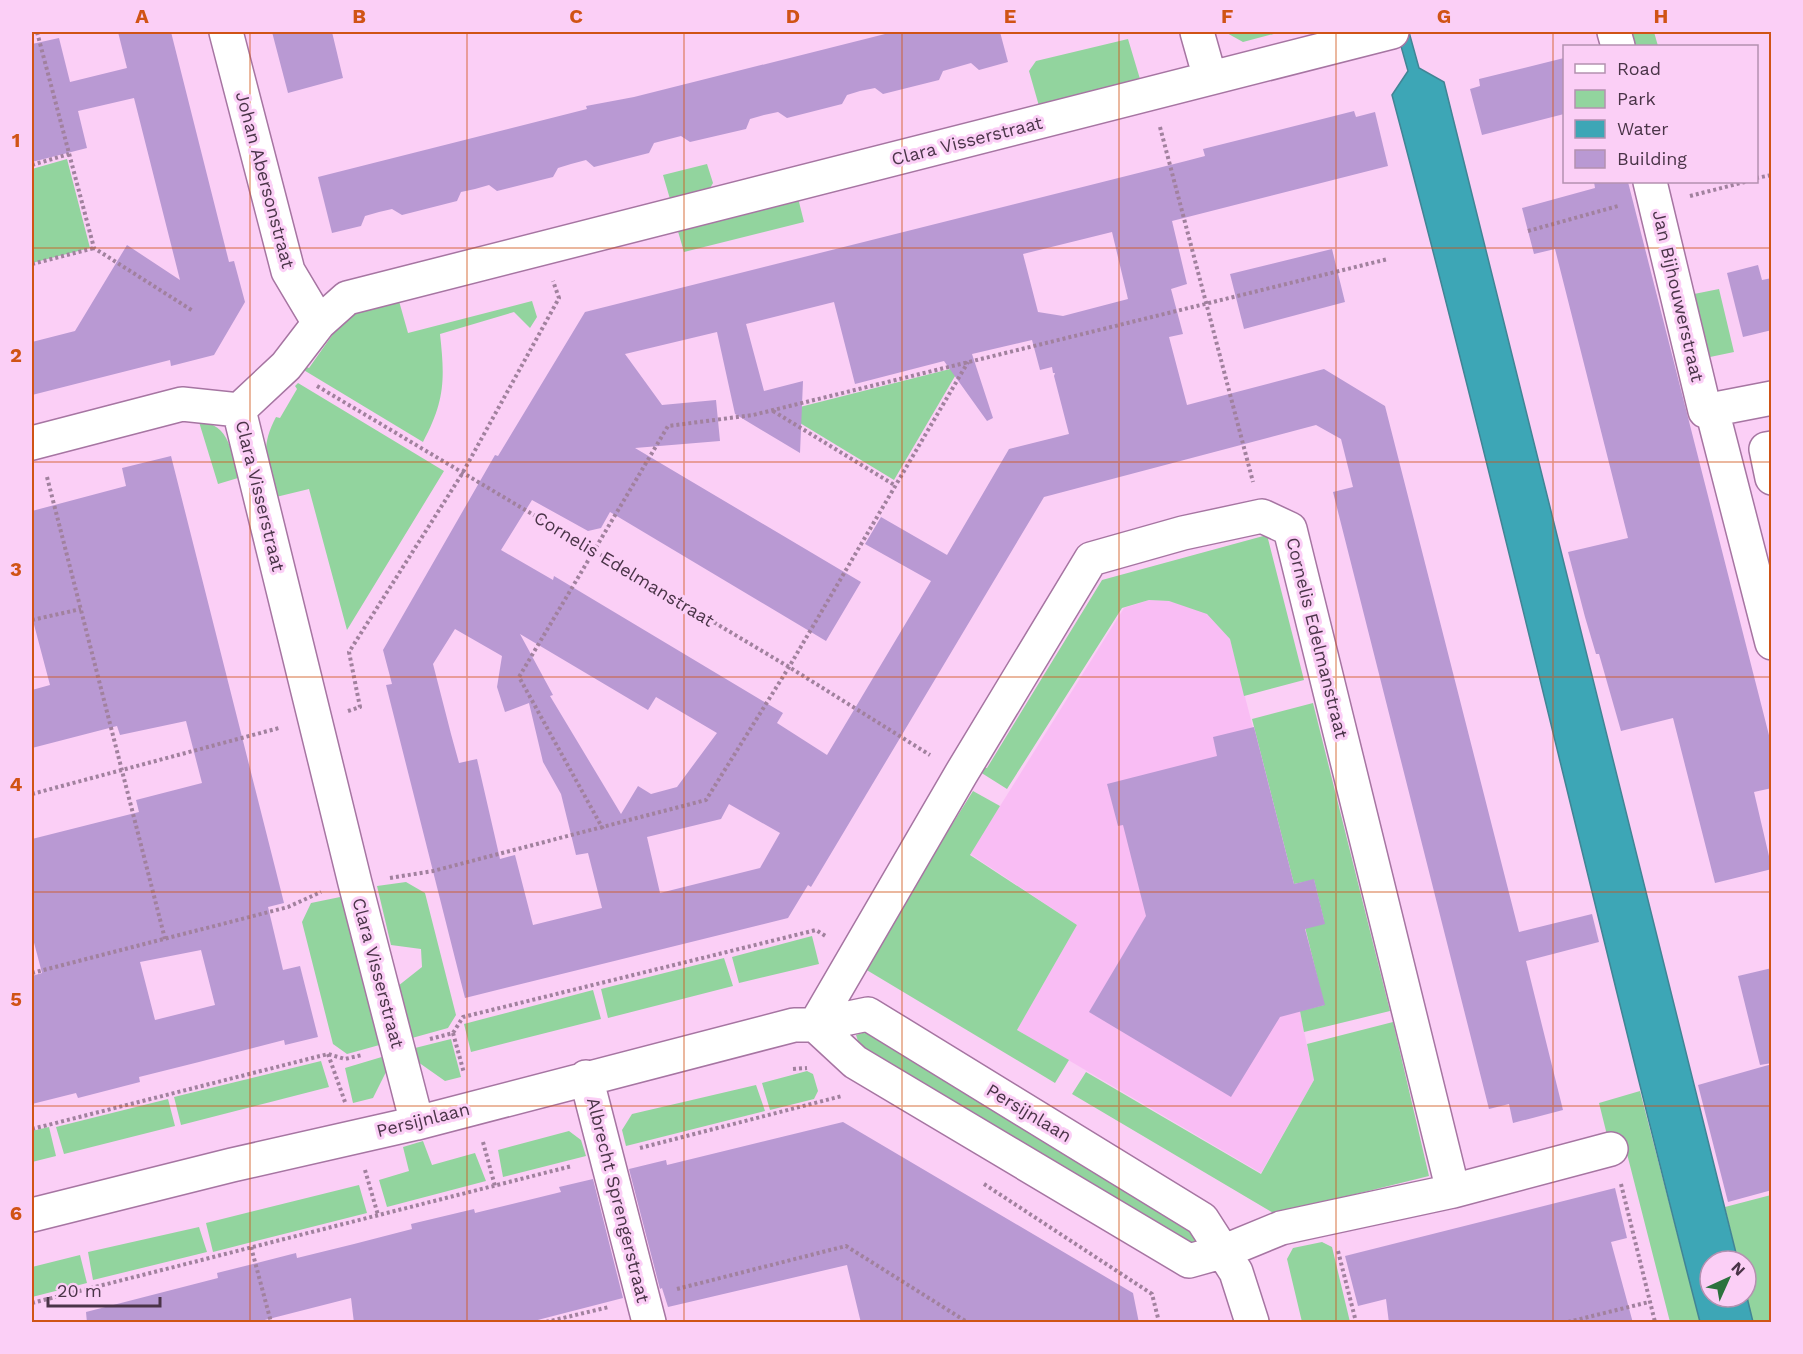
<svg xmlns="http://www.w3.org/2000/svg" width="1803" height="1354" font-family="'Work Sans',sans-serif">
<rect width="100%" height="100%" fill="#fbcff6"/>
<!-- built -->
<path fill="#f9bdf4" d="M1149 600 1170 601 1207 613 1230 639 1325 1005 1300 1011 1314 1080 1261 1173 1017 1030 1077 925 970 854 1124 608Z"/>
<!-- green -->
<path fill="#92d49e" d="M1225 32H1281L1243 42Z
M1628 32H1654L1658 46H1632Z
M1128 39 1140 79 1039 106 1029 71 1036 61Z
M67 159 90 248 32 263V169Z
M707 164 713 183 709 190 670 199 663 175Z
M798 198 804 222 684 252 677 228Z
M1719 289 1734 352 1710 357 1694 294Z
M399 301 408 333 532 301 537 317 530 328 514 312 440 334C445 379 445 401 423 442L302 369 304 366 309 368 350 310Z
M954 368 958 371 894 480 795 420 792 409Z
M298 383 444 471 347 630 309 489 276 497C267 464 259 449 276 417L280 418 297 389 295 386Z
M199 422C230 423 232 454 238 478L218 484Z
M1267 535 1304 680 1244 696 1230 639 1207 614 1169 601 1149 600 1122 608 1007 789 980 772 982 767 987 768 1102 580Z
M1313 703 1390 1011 1304 1032 1300 1011 1324 1005 1305 927 1324 921 1314 880 1294 884 1252 719Z
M973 791 1000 806 970 855 1077 925 1017 1030 1069 1060 1055 1083 865 969 885 932Z
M406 882 425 893 456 1015 448 1028 412 1038 398 986 422 967 421 949 391 945 377 886Z
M345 896 383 1044 347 1054 333 1044 302 922 311 903Z
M812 936 819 964 739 983 732 957Z
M724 958 733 986 608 1018 601 989Z
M593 990 601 1019 471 1052 464 1024Z
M1393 1022 1429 1176 1275 1214 1072 1094 1086 1072 1261 1174 1314 1080 1307 1044Z
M869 1031 1191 1228 1199 1244 1188 1248 860 1047 856 1035Z
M451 1039 461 1077 445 1081 418 1062 415 1048Z
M385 1056 387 1070 373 1098 353 1103 345 1068Z
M321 1061 329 1087 181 1125 174 1097Z
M807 1071 813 1074 818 1091 814 1099 770 1110 762 1083Z
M756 1085 765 1111 626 1146 622 1130 632 1114Z
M1640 1091 1700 1322H1670L1625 1146 1607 1135 1599 1103Z
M168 1099 175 1126 64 1154 56 1127Z
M49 1127 56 1156 32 1162V1131Z
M569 1131 581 1140 586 1156 503 1177 498 1150Z
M423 1141 432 1165 475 1153 486 1181 387 1207 379 1180 409 1171 403 1147Z
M359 1185 367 1213 213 1252 206 1223Z
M1771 1195V1322H1753L1746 1293V1261H1738L1725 1207Z
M199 1227 207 1252 93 1280 88 1252Z
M1322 1242 1332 1247 1350 1322H1302L1287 1259 1293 1248Z
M80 1255 87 1283 32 1297V1267Z"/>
<!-- water -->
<path fill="#3da6b6" stroke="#418495" stroke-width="1.5" d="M1397 32H1409L1419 68 1444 82 1738 1261H1710V1297H1746V1293L1753 1322H1700C1594 914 1501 503 1392 95L1408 71Z"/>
<!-- building -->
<path fill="#b999d3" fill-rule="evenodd" d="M118 32H171L229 262 234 261 245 302 214 355 171 366 170 360 32 395V342L75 331 127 245 180 280 134 98 78 111 87 148 32 162V44L59 38 70 82 127 68Z
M272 32H332L343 78 288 93Z
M893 32H1000L1008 62 979 70 971 63 943 71 939 80 883 94 875 88 860 91 847 95 842 104 787 118 778 112 764 115 750 119 746 129 690 142 681 136 654 143 649 153 594 167 586 160 571 164 558 168 553 177 497 191 489 185 475 189 461 192 457 201 402 215 392 209 379 212 365 216 361 226 332 233 318 177 587 109 586 106 634 97Z
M1564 58V114L1482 135 1470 89 1480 86 1479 79Z
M1354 111 1356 117 1375 112 1388 166 1172 221 1187 284 1171 289 1183 334 1169 337 1187 405 1324 369 1385 406 1519 932 1592 914 1599 942 1526 961 1563 1110 1513 1123 1509 1104 1489 1109 1333 492 1353 487 1341 439 1316 425 1044 497 811 887 808 885 788 918 465 998 386 685 392 684 383 650 495 455 498 456 585 312 1186 161 1205 156 1203 149ZM1112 232 1128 299 1063 316 1038 312 1023 254ZM834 302 855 384 944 361 987 421 993 418 972 354 1032 340 1040 370 1052 367 1053 373H1055L1054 376 1069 434 1009 449 947 555 881 517 865 544 931 581 827 755 777 723 783 713 554 576 553 580 501 550 532 500 588 531 601 528 610 512 826 641 861 582 635 448 720 441 716 400 662 405 625 354 717 332 735 414 800 453 803 381 764 391 746 324ZM455 629 502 656 497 687 505 712 529 703 543 762 561 794 576 855 588 853 602 908 533 925 515 855 500 859 477 759 459 763 451 734 433 664ZM520 634 648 710 656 697 717 733 677 787 651 794 638 786 621 814 550 696 553 695ZM729 804 780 833 760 868 660 893 647 837 721 819Z
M1594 182H1628L1772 747V788L1754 792 1772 869 1715 883 1673 718 1621 731 1599 654H1596L1585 617 1568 552 1628 538 1555 249 1534 254 1522 208 1595 188Z
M1332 249 1345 302 1244 329 1230 274Z
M1758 265 1762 280 1772 278V330L1743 337 1727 273Z
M171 456 284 903 268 907 283 970 300 966 318 1037 285 1045 284 1040 199 1062 139 1077 140 1082 78 1098 76 1093 32 1104V976L42 973 32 935V839L139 812 136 800 202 783 186 721 120 735 117 726 32 748V690L50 685 32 617V511L126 486 122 468ZM201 950 215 1005 155 1020 140 962Z
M1254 727 1294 884 1314 879 1325 924 1305 929 1325 1005 1280 1017 1231 1097 1089 1012 1146 916 1123 825 1118 826 1107 784 1217 756 1213 737Z
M1772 968V1063L1760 1065 1738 976Z
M1772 1064V1190L1728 1202 1698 1085Z
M843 1122 1133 1293 1139 1323H861L847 1265 668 1307 662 1288 660 1289 629 1169 666 1160 667 1165Z
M593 1179 623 1298 526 1323H354L351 1298 253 1323H87L86 1312 218 1278 217 1273 296 1253 297 1258 354 1244 412 1229 411 1224 474 1209 475 1213 561 1192 559 1187Z
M1615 1188 1627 1238 1611 1242 1633 1323H1389L1386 1299 1358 1306 1345 1256Z"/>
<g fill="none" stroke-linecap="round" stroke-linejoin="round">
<!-- minor casing -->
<g stroke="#a675a2" stroke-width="36">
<path id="minor" d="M226 32 288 271 319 323
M1197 32 1210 78
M1614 32 1618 46
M1650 182 1705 411 1772 398
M1712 410 1772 643
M32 443 182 404 239 410
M1772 448 1766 449 1772 478
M815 1025 961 774 1091 559 1183 533 1262 516 1290 529 1453 1191
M815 1025 855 1062 1189 1261 1225 1251 1281 1228 1453 1191 1611 1149
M586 1077 649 1322
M417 1123 355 883 239 410 286 366 319 323 347 298 1392 32
M32 1215 232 1165 417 1123 794 1025H815L868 1014 1202 1219 1236 1272 1252 1322"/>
</g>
<!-- path -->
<path stroke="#a1819e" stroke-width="4" stroke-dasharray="3 3" stroke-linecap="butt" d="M37 32 94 248 193 311
M1160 127 1253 482
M32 165 69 154
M1756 178 1772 175
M1690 196 1745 182
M1528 231 1618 206
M32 264 94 248
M317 386 789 667 930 755
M773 411 896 486
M47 477 165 939
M32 620 81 609
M348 711 360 707 349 652 462 474 559 298 553 281
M32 794 279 728
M603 829 519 677 668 426 753 415 1388 259
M390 878 433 871 706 800 789 667 968 362
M32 973 288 907 321 892
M453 1033 464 1073
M430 1039 453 1033 463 1017 816 930 827 937
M328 1054 345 1102
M793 1069 807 1068
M32 1129 328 1054 345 1059 362 1055
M483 1142 495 1186
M640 1148 842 1096
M365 1170 378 1215
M984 1184 1152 1294 1159 1322
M1621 1184 1655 1322
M251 1247 271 1322
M1338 1251 1356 1322
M677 1289 846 1246 967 1322
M32 1303 572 1166
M546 1322 609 1307
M1568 1322 1649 1302"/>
<!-- minor -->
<use href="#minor" stroke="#fff" stroke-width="33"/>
</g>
<!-- grid -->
<path fill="none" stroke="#d05315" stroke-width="1.5" stroke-opacity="0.55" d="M250 32V1322M467 32V1322M684 32V1322M902 32V1322M1119 32V1322M1336 32V1322M1553 32V1322M32 248H1772M32 462H1772M32 677H1772M32 892H1772M32 1106H1772"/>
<g text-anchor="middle" stroke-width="6" stroke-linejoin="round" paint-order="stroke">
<!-- street labels -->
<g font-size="18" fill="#4a3448" stroke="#fbcff6">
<text transform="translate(967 141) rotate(-14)" y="6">Clara Visserstraat</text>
<text transform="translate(265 180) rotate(75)" y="6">Johan Abersonstraat</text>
<text transform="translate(1678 296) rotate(77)" y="6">Jan Bijhouwerstraat</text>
<text transform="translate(260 496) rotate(76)" y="6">Clara Visserstraat</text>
<text transform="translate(624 569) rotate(31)" y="6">Cornelis Edelmanstraat</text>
<text transform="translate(1317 638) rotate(76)" y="6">Cornelis Edelmanstraat</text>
<text transform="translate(378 973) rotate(75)" y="6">Clara Visserstraat</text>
<text transform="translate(1029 1113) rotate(31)" y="6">Persijnlaan</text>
<text transform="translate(423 1120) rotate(-14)" y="6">Persijnlaan</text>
<text transform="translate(618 1200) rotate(76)" y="6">Albrecht Sprengerstraat</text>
</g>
</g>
<!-- border -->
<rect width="1803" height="1354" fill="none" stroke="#fbcff6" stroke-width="66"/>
<!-- legend -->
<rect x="1563" y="45" width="195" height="138" fill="#fbcff6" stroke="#b491b0" stroke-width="1.5"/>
<rect x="1575" y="64" width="30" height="9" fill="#ffffff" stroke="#b491b0" stroke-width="1.5"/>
<text x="1617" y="75" font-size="18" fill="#4a3448">Road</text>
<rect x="1575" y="90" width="30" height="18" fill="#92d49e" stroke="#b491b0" stroke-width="1.5"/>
<text x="1617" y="105" font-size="18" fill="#4a3448">Park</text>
<rect x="1575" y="120" width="30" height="18" fill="#3da6b6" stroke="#b491b0" stroke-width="1.5"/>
<text x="1617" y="135" font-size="18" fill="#4a3448">Water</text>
<rect x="1575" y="150" width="30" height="18" fill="#b999d3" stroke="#b491b0" stroke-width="1.5"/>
<text x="1617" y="165" font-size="18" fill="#4a3448">Building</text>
<!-- north arrow -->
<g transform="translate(1728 1279) rotate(45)"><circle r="28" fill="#fbcff6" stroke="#b491b0" stroke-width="1.5"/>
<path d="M0-4.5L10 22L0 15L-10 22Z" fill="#2c723e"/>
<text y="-9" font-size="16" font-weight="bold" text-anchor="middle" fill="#4a3448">N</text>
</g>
<!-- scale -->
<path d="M48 1297v9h112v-9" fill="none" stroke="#4a3448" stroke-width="3"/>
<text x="57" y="1297" font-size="18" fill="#4a3448" stroke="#fbcff6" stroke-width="4.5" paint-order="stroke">20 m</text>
<rect x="33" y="33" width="1737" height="1288" fill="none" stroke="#d05315" stroke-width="2"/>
<g font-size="20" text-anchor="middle" font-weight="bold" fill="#d05315">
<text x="142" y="23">A</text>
<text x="359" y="23">B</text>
<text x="576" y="23">C</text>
<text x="793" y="23">D</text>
<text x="1010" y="23">E</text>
<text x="1227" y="23">F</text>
<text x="1444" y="23">G</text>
<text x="1661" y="23">H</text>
<text x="16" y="147">1</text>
<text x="16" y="362">2</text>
<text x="16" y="576">3</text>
<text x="16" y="791">4</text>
<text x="16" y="1006">5</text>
<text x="16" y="1220">6</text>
</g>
</svg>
